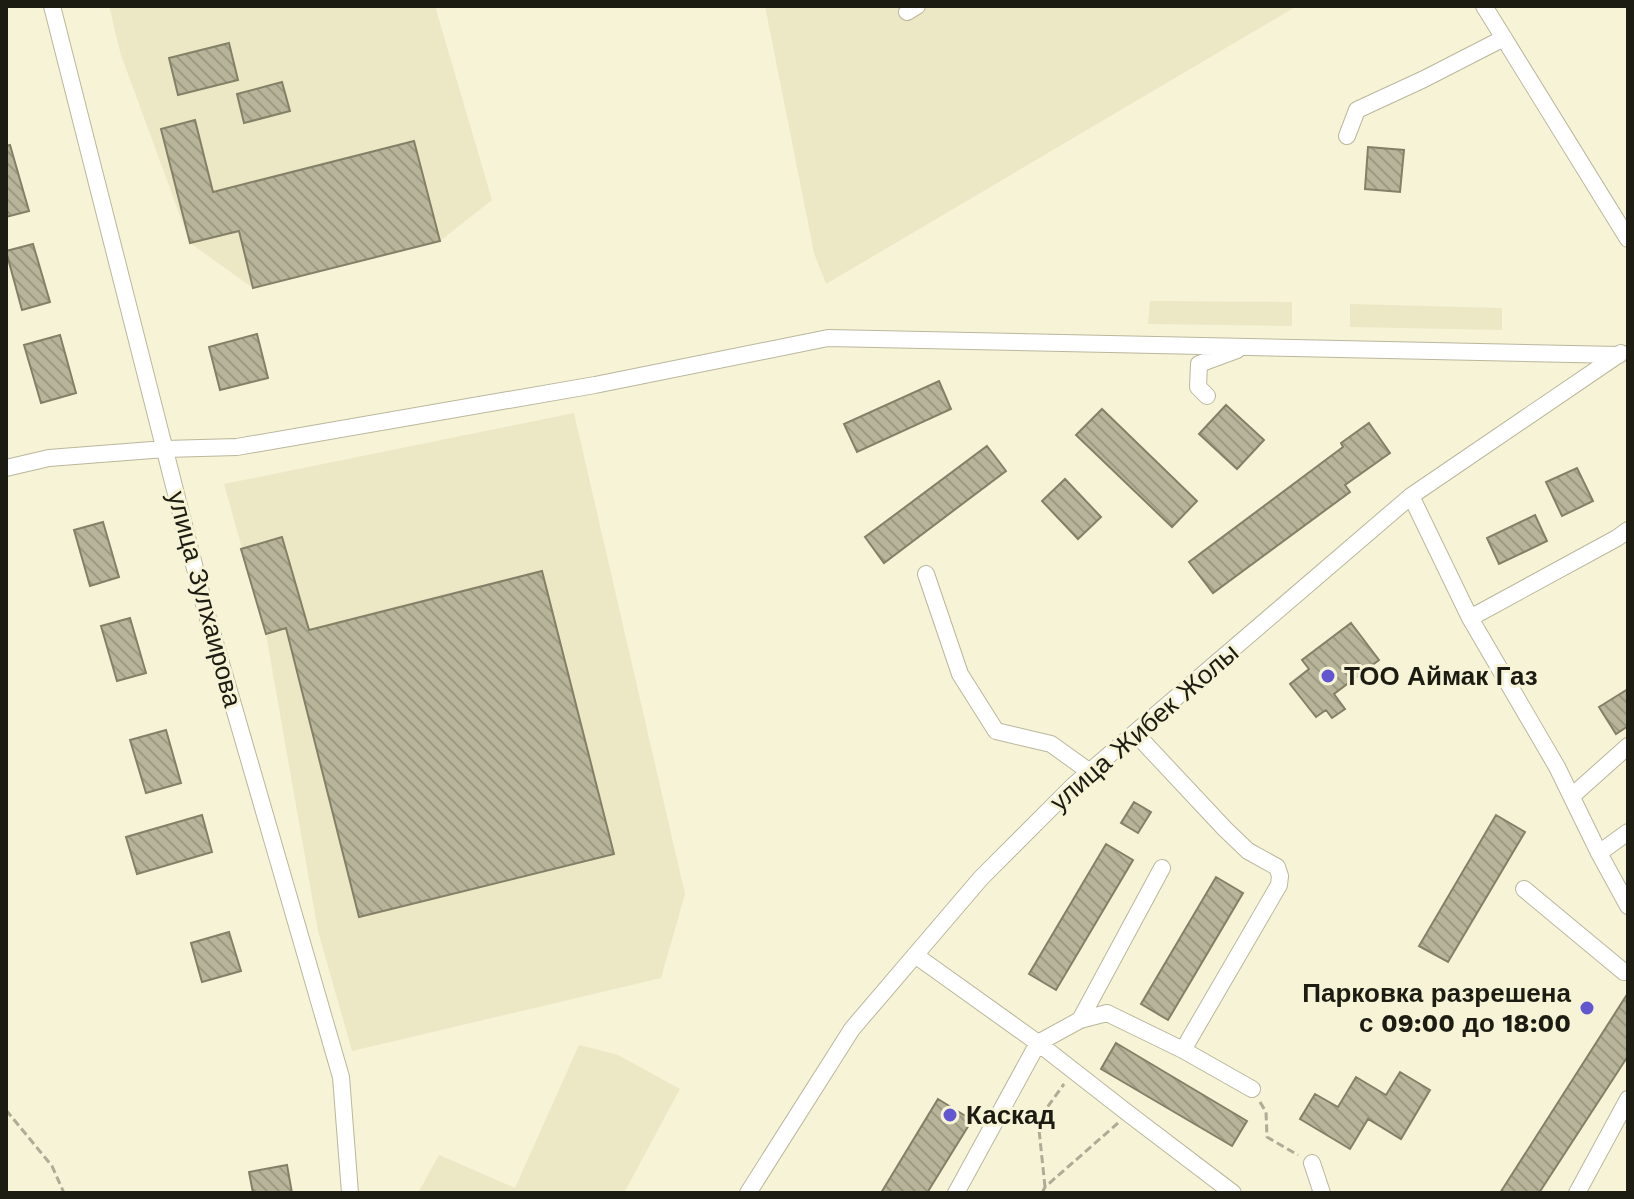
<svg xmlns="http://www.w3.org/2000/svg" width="1634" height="1199" font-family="'Work Sans',sans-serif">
<defs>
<pattern id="building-back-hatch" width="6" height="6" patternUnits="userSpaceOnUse" patternTransform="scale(2)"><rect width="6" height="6" fill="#b7b499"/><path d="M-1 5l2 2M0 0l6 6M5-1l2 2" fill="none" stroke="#9d9a83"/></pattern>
</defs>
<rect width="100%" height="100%" fill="#f6f3d7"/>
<!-- built -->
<path fill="#ece8c5" d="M109 6H435L492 200 440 241 253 288 190 243 121 55Z
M765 6H1297L826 284 814 253Z
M1150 301 1292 302V326L1148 324Z
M1350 304 1502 308V330L1350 327Z
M574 413 685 894 661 978 352 1051 318 931 266 634 224 484Z
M579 1045 618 1055 680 1089 624 1193H418L439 1155 515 1188Z"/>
<!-- building -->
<path fill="url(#building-back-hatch)" stroke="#838067" stroke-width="2" d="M229 43 238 80 178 95 169 58Z
M282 82 290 111 244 123 237 94Z
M195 120 213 192 414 141 440 241 253 288 239 231 190 243 161 129Z
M10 145 29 211 6 217V146Z
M1368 147 1404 150 1400 192 1365 189Z
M33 244 50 302 22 310 6 251Z
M257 334 268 378 220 390 209 347Z
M60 335 76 393 41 403 24 345Z
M939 381 951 409 857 452 844 424Z
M1226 405 1264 440 1237 469 1199 434Z
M1102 409 1197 501 1172 527 1076 435Z
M1369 423 1390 453 1345 485 1350 492 1213 593 1189 562 1343 447 1341 443Z
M987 446 1006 471 884 563 865 537Z
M1577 468 1593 501 1562 516 1546 482Z
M1065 479 1101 517 1078 539 1042 501Z
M1535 515 1547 541 1499 564 1487 538Z
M103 522 119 577 90 586 74 530Z
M282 537 309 630 542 571 614 854 359 917 286 628 266 634 241 549Z
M130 618 146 673 117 681 101 626Z
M1351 623 1379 660 1334 694 1345 709 1332 718 1326 710 1316 717 1290 684 1309 669 1302 660Z
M1628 689V726L1616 734 1599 707Z
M166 730 181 783 146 793 130 740Z
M1134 802 1151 812 1138 833 1121 823Z
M202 815 212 852 137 874 126 837Z
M1496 815 1525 832 1448 962 1419 946Z
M1106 844 1133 860 1056 990 1029 974Z
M1216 877 1243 893 1168 1020 1141 1004Z
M229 932 241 971 202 982 191 943Z
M1628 993V1056L1539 1193H1500Z
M1116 1043 1247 1121 1232 1146 1101 1069Z
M1400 1072 1430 1090 1401 1139 1368 1119 1350 1149 1300 1119 1315 1094 1338 1107 1356 1077 1386 1095Z
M938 1099 972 1120 927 1193H881Z
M287 1165 292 1193H253L249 1172Z"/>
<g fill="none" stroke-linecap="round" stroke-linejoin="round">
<!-- minor casing -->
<g stroke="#bab79c" stroke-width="18">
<path id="minor" d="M52 6 205 608 341 1077 350 1193
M1484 6 1628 239
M907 12 917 6
M1347 136 1357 110 1424 79 1504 38
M1207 396 1198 387 1199 364 1237 350
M6 468 49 458 165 449 237 447 595 385 828 338 1619 355
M1411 496 1470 618 1557 767 1599 853 1628 906
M926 574 960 674 996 731 1051 744 1090 772
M1470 618 1617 538 1628 530
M1135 733 1225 829 1248 851 1277 867 1280 876 1279 885 1183 1050
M1572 796 1628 746
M1599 853 1628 832
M1524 889 1624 972 1628 971
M915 955 1038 1043 1080 1020 1107 1013 1183 1050 1252 1089
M1080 1020 1162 868
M1312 1163 1322 1193
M748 1193 852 1029 981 878 1074 785 1411 496 1621 353
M956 1193 1038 1043 1129 1114 1233 1193
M1577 1193 1628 1099"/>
</g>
<!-- path -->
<path stroke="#aeac96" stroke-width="3" stroke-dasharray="8 4" stroke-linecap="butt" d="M1260 1102 1266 1112 1267 1137 1298 1155
M6 1110 52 1166 64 1193
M1045 1187 1038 1120 1064 1084
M1042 1193 1045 1187 1118 1123"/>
<!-- minor -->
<use href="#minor" stroke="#fff" stroke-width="16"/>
</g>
<!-- markers -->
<g fill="#6257d0" stroke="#f6f3d7" stroke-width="3">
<circle cx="1328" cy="676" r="8"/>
<circle cx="1587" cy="1008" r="8"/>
<circle cx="950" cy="1115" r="8"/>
</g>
<g text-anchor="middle" stroke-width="6" stroke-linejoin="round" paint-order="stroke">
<!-- street labels -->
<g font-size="26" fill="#1d1c12" stroke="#f6f3d7">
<text transform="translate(205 599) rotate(75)" y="9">улица Зулхаирова</text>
<text transform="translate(1144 727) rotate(-41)" y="9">улица Жибек Жолы</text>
</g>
<!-- poi labels -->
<g font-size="26" font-weight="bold" fill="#1d1c12" stroke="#f6f3d7" text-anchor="start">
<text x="1344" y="685">ТОО Аймак Газ</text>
<text x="1571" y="1002" text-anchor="end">Парковка разрешена<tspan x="1571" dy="30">с 09:00 до 18:00</tspan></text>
<text x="966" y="1124">Каскад</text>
</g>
</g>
<!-- border -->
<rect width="1634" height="1199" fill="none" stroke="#1d1c12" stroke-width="16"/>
</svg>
